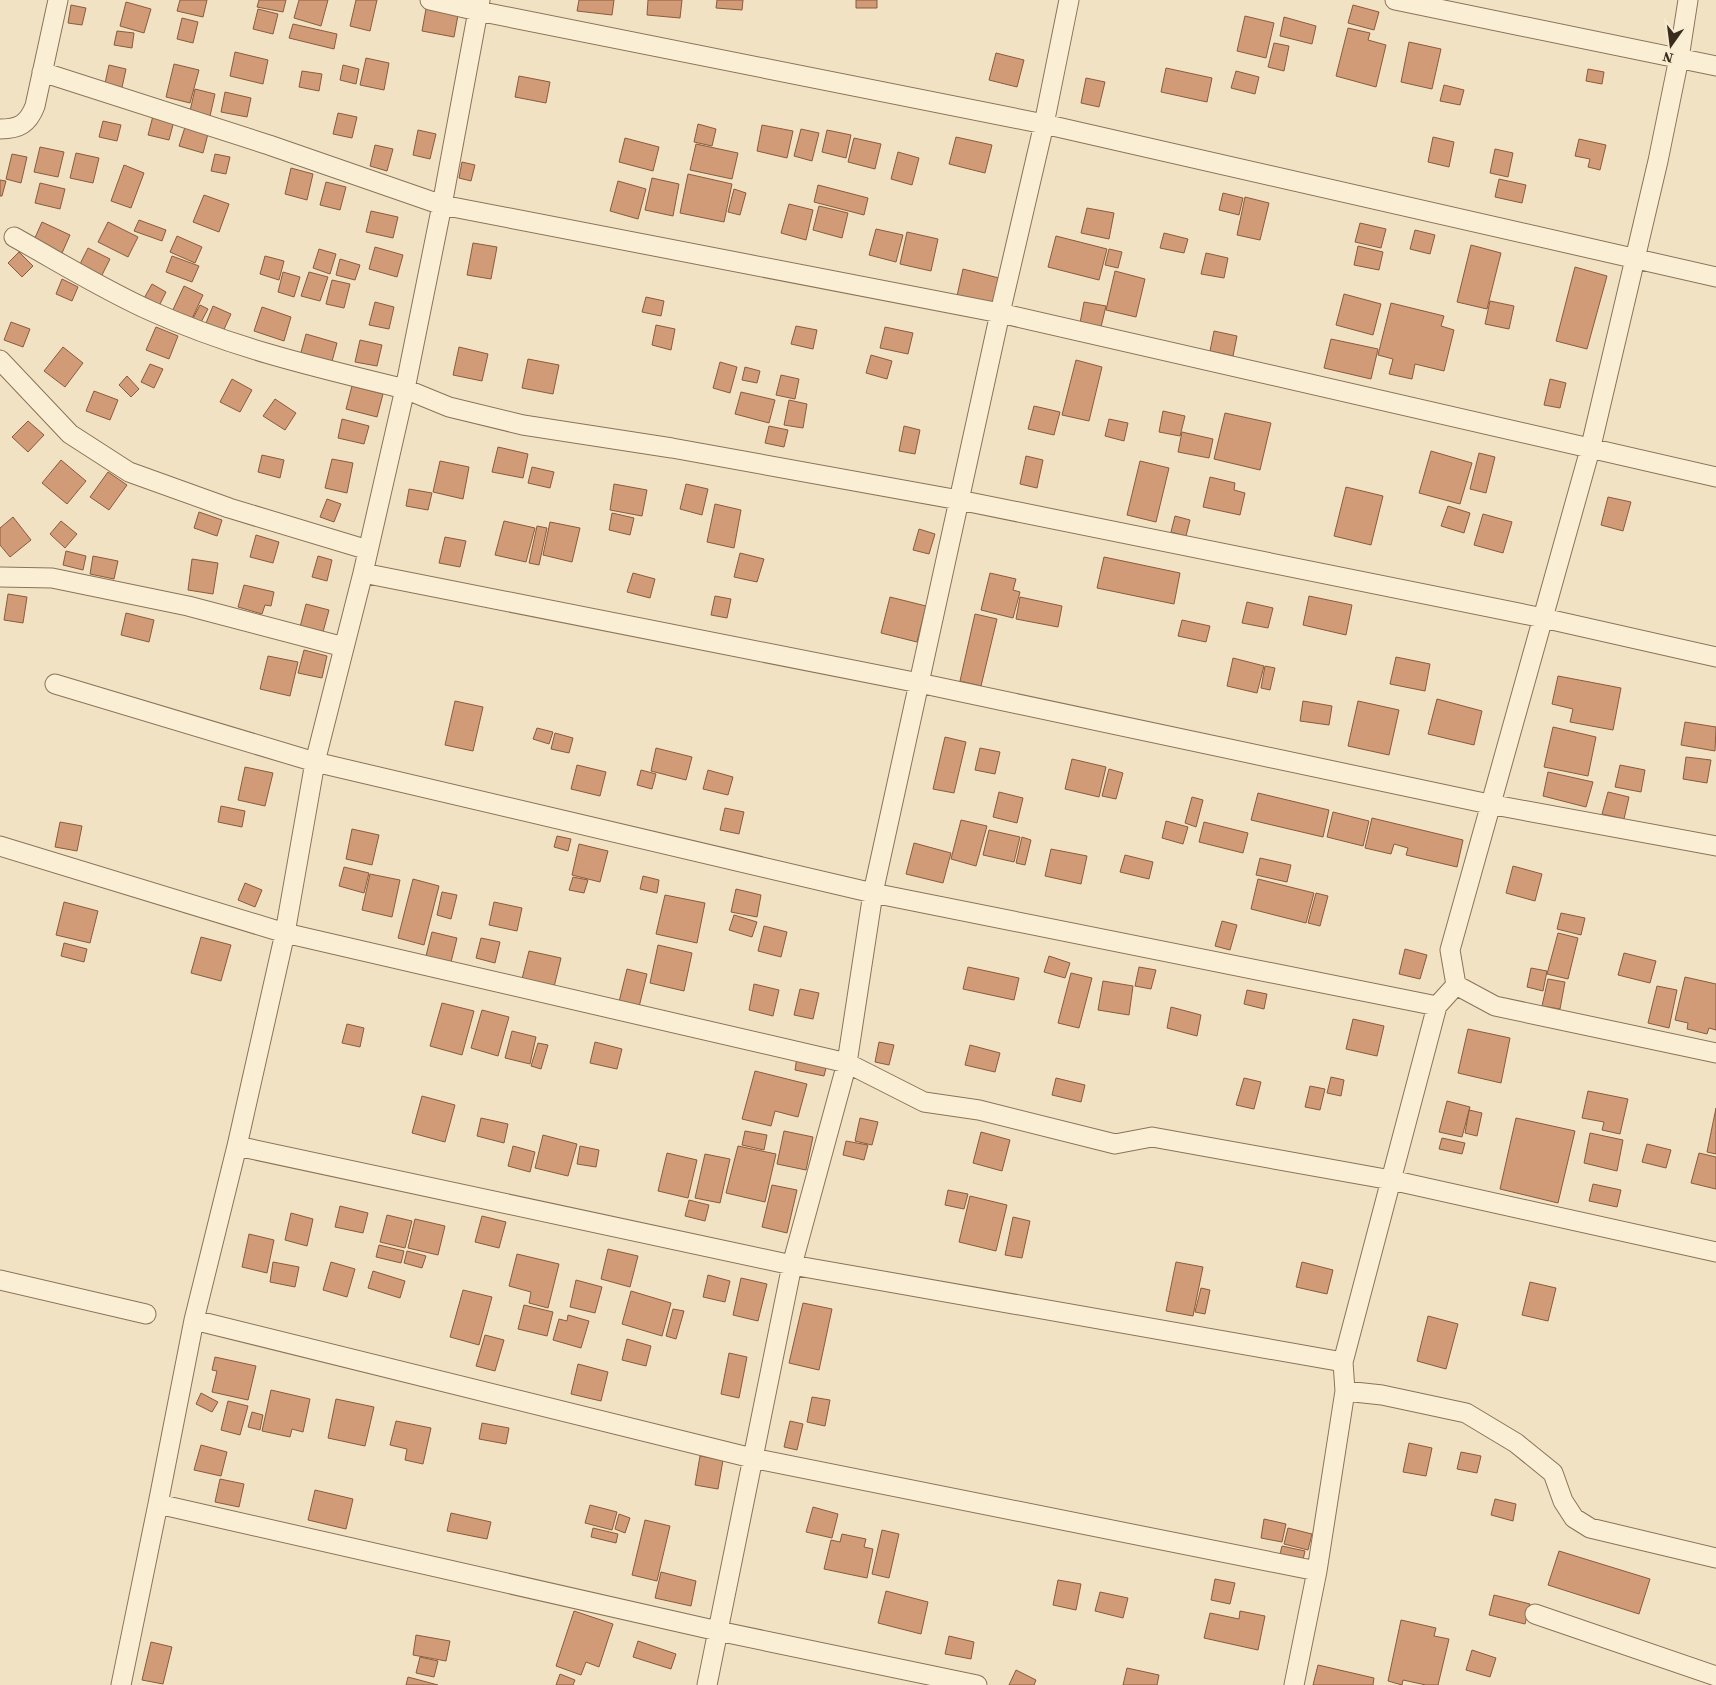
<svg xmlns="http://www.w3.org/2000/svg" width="1716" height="1685" font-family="'Source Serif 4',serif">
<rect width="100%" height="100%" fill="#f0e2c2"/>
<!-- building -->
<path fill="#d09b76" stroke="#8b5b3d" d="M180 0H207L203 17 177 11Z
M259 0H286L283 12 257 7Z
M299 0H328L321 26 294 18Z
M356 0H377L370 31 350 26Z
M579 0H614L612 15 577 11Z
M648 0H682L680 18 647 15Z
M717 0H743L742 10 716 8Z
M856 0H877V8H856Z
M126 2 151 9 144 33 120 26Z
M71 5 86 8 82 25 68 23Z
M1353 5 1379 12 1374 30 1348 23Z
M258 9 278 14 273 34 253 29Z
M426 9 458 15 454 37 422 31Z
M1245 16 1274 23 1266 58 1237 51Z
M1284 17 1316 26 1312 44 1280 36Z
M182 18 198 22 193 43 177 39Z
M293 24 337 34 334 49 289 38Z
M1348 28 1370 33 1368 40 1386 45 1376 87 1336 76Z
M117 31 134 33 132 48 114 45Z
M1409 42 1441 49 1432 89 1401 82Z
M1274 43 1289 46 1284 71 1268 67Z
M235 52 268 60 263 84 230 76Z
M996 53 1024 60 1017 87 989 80Z
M366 58 389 63 384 90 360 85Z
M174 64 199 70 190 103 166 97Z
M109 65 126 69 121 92 104 88Z
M343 65 359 69 356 84 340 80Z
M1166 68 1212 78 1207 102 1161 92Z
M1588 69 1604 72 1602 84 1586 81Z
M302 71 322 74 319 91 299 87Z
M1236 71 1259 77 1255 94 1231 88Z
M519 76 550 82 546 103 515 97Z
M1086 78 1105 82 1099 107 1081 103Z
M1444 85 1464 90 1460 105 1440 101Z
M195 89 215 94 210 116 190 111Z
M225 92 251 98 247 117 221 112Z
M154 112 175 117 169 140 148 135Z
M338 113 357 117 352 138 333 134Z
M103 121 121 125 117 141 99 137Z
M186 124 209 130 203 153 179 146Z
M698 124 716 129 712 146 694 142Z
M762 125 793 131 787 158 757 151Z
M801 129 819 133 812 161 794 156Z
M418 130 436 134 430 159 413 155Z
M827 130 851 135 846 158 822 152Z
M956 137 992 145 985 173 949 164Z
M1433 137 1454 142 1449 167 1428 162Z
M625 138 659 147 653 171 619 162Z
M854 138 881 144 875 169 848 162Z
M1579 139 1606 145 1600 170 1588 167 1590 159 1575 156Z
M696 144 738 153 732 179 690 170Z
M375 145 393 149 387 171 370 166Z
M40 147 64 152 58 177 34 172Z
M1495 149 1513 153 1508 177 1490 173Z
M898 152 919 158 912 185 891 179Z
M76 153 99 158 93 183 70 178Z
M12 154 27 157 21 183 6 179Z
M215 154 230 157 226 174 211 171Z
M462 162 475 165 471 181 459 178Z
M124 165 144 173 131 208 111 201Z
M291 168 313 174 307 200 285 194Z
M688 174 732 184 724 222 680 213Z
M652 178 679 184 673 216 645 210Z
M1499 179 1526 185 1522 203 1495 197Z
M0 180 6 181 2 196H0Z
M618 181 646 189 638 219 610 211Z
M326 182 346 187 340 210 320 205Z
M40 183 65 189 60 209 35 203Z
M818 185 868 198 864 215 814 202Z
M734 189 746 193 740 215 728 212Z
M1223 193 1243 198 1239 215 1219 210Z
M204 195 229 204 219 232 193 222Z
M1245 197 1269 203 1260 240 1237 235Z
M789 204 813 210 806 240 781 233Z
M819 206 848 213 842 238 813 230Z
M1087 208 1114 213 1109 239 1081 233Z
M371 211 398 217 393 238 366 232Z
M139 220 166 230 162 241 134 231Z
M42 222 70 235 62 253 34 240Z
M108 222 138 237 128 257 98 242Z
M1360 223 1386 229 1381 248 1355 242Z
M876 229 903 235 896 262 869 255Z
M1415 230 1435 235 1430 254 1410 249Z
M907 232 938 239 931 271 900 264Z
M1164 233 1188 239 1184 253 1160 248Z
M177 236 202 247 195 263 170 252Z
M1056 236 1107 249 1099 280 1048 267Z
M473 243 497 247 491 279 467 275Z
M1471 245 1501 253 1487 309 1457 302Z
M1358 246 1383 252 1379 270 1354 265Z
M375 247 403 255 397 277 369 269Z
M88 248 110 259 100 279 78 268Z
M319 249 336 254 330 274 313 268Z
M1109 249 1122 252 1118 268 1105 265Z
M19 252 33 266 22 277 8 263Z
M1206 253 1228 258 1224 278 1201 274Z
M172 256 199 266 192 282 166 272Z
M265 256 284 261 279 280 260 274Z
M340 259 360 265 355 280 336 275Z
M1575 267 1607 276 1587 349 1556 341Z
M963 269 999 278 993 305 957 296Z
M1115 271 1145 279 1136 317 1106 310Z
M283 272 300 277 294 297 278 292Z
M309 272 328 277 320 301 301 296Z
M62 279 78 287 72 301 56 294Z
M332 280 350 284 344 308 326 304Z
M152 284 166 292 157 310 142 302Z
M184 286 203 295 190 323 171 314Z
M1344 294 1381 304 1373 335 1336 325Z
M646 297 664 301 661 316 642 312Z
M1490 301 1514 306 1509 329 1485 324Z
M375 302 394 307 389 329 369 325Z
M1084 302 1106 306 1101 327 1080 323Z
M1391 303 1444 316 1441 326 1454 330 1444 371 1415 364 1412 379 1389 374 1393 359 1378 355Z
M200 305 208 309 199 326 191 322Z
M213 306 231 314 221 336 204 328Z
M262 307 291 317 284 341 254 331Z
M11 322 30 329 23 347 4 340Z
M656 325 675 329 671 350 652 345Z
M796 326 817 330 813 349 791 344Z
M156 327 178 336 169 359 146 350Z
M885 327 913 333 908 354 880 348Z
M1214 331 1237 336 1233 356 1210 351Z
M306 334 337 343 331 365 300 356Z
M1331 339 1378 349 1371 379 1324 368Z
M360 340 382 345 377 366 355 362Z
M63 347 83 363 65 387 44 371Z
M459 347 488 354 482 381 453 375Z
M871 355 892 361 887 379 866 373Z
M528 359 559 365 553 394 522 388Z
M1076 360 1102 367 1089 421 1062 415Z
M720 362 737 367 730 393 713 388Z
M150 364 163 369 154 388 141 382Z
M745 367 760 371 757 383 742 380Z
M781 375 799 379 795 399 776 395Z
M127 376 139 389 131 397 119 385Z
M232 379 252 390 240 412 220 402Z
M1550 379 1566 383 1560 408 1544 405Z
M352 386 383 394 377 417 346 409Z
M94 391 118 400 110 420 86 411Z
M741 392 775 400 769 423 735 414Z
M275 399 296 413 285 430 263 416Z
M789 400 807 404 803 428 784 425Z
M1034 406 1060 412 1054 435 1028 429Z
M1163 411 1185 416 1180 436 1159 432Z
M1225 413 1271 423 1260 470 1214 459Z
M342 419 369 426 364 444 338 438Z
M1109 419 1128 423 1124 441 1105 436Z
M28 421 44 435 28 452 12 437Z
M769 426 788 430 784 447 765 443Z
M904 426 920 430 915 454 899 451Z
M1182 432 1213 439 1209 458 1178 452Z
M498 447 528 454 523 478 492 472Z
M1431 451 1472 463 1460 504 1419 493Z
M1479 453 1495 457 1486 493 1470 489Z
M262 455 284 460 280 478 258 472Z
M1026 456 1043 460 1037 488 1020 484Z
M332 459 353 463 347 493 325 488Z
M61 460 86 481 67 504 42 483Z
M440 461 469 467 463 499 433 492Z
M1140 461 1169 468 1156 522 1127 515Z
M532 467 554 472 550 488 528 483Z
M108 472 127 485 109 510 90 497Z
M1210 477 1235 483 1234 490 1245 493 1240 515 1203 507Z
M614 484 647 490 642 516 610 510Z
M686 484 708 489 702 515 680 509Z
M1346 487 1383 496 1371 545 1334 536Z
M409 489 432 493 428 510 406 506Z
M1608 497 1631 502 1623 531 1601 525Z
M327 499 341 504 334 522 320 517Z
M715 504 741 510 734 548 707 542Z
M1448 506 1470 513 1464 533 1441 526Z
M199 512 222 520 217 536 194 528Z
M612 513 634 518 630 535 609 530Z
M1483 514 1512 522 1503 553 1474 545Z
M1175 516 1190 520 1186 536 1171 532Z
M13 517 31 540 10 557 0 545V528Z
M61 521 77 534 65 548 50 534Z
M504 521 535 528 526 562 495 555Z
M550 522 580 528 572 562 543 555Z
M537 526 547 528 539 565 529 563Z
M919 529 935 534 929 554 913 550Z
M256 535 279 542 273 563 250 557Z
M445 537 466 541 460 567 439 563Z
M66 551 86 556 83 570 63 565Z
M740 553 764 559 757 582 734 577Z
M93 556 118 561 114 579 90 574Z
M318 556 332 560 327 581 312 577Z
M1104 557 1180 573 1174 604 1097 588Z
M192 559 218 563 213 594 188 590Z
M633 573 655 579 650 598 627 592Z
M990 573 1016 579 1013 590 1020 592 1013 618 981 610Z
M244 585 274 592 271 606 265 605 262 614 238 607Z
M8 594 27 597 23 623 4 620Z
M715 596 731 599 727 618 711 615Z
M1309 596 1352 605 1346 635 1303 625Z
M890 597 926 606 917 642 881 633Z
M1020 597 1062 606 1058 627 1016 619Z
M1247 602 1273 608 1268 628 1242 623Z
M306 604 329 610 323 632 300 627Z
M126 613 154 620 149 642 121 635Z
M975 614 997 619 981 686 960 681Z
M1182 620 1210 626 1206 642 1178 636Z
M304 650 327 656 322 678 298 673Z
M268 656 298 662 290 696 260 689Z
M1396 657 1430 664 1425 691 1390 684Z
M1233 658 1264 666 1257 693 1227 686Z
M1265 666 1275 668 1270 690 1261 688Z
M1558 676 1621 688 1613 730 1570 722 1573 709 1552 704Z
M1437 699 1482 711 1474 745 1428 734Z
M455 701 483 707 473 751 445 745Z
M1303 701 1332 706 1329 725 1300 721Z
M1358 701 1399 710 1389 755 1348 746Z
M1685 722 1716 727 1715 751 1681 745Z
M1553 727 1596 737 1588 776 1544 767Z
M537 728 553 732 549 744 533 739Z
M555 733 573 738 569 753 551 749Z
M945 737 966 742 954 793 933 789Z
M656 748 692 757 686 780 651 771Z
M980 748 1000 752 995 774 975 770Z
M1686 757 1711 760 1707 783 1683 779Z
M1072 759 1106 767 1099 797 1065 789Z
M577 765 606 772 600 796 571 789Z
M1620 765 1645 770 1641 792 1615 787Z
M245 767 273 773 265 806 238 800Z
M1109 769 1123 773 1116 799 1102 796Z
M641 770 656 774 652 789 637 785Z
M708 770 733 777 728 795 703 789Z
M1548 772 1593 782 1586 807 1543 796Z
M999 792 1023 798 1017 823 993 817Z
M1608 792 1629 797 1624 819 1602 814Z
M1258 793 1329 810 1323 837 1251 820Z
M1192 797 1203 800 1196 827 1185 823Z
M221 806 245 811 242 827 218 822Z
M725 808 744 812 739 834 720 830Z
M1333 812 1369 821 1363 846 1327 837Z
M1372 818 1463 840 1457 867 1406 855 1408 848 1394 844 1391 854 1365 848Z
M961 820 987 826 976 866 951 859Z
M1166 821 1188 827 1183 844 1162 838Z
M60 822 82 826 77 851 55 847Z
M1204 822 1248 833 1243 853 1199 842Z
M352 829 379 835 372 865 346 859Z
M989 830 1020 837 1014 862 983 855Z
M557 836 571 839 568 851 554 847Z
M1022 837 1031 840 1025 865 1016 863Z
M914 843 951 853 943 883 906 874Z
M579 844 608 851 600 882 572 875Z
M1051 849 1087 856 1081 884 1045 876Z
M1125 855 1153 862 1149 879 1120 872Z
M1260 858 1291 865 1287 882 1256 875Z
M1513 866 1542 874 1535 901 1506 893Z
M344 867 369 873 364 893 339 886Z
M370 874 400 880 392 917 362 910Z
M643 876 659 880 657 893 640 889Z
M573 877 588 880 584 893 569 890Z
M413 879 439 886 424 945 398 938Z
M1258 879 1314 893 1306 923 1251 909Z
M245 883 262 890 255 907 238 900Z
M736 889 761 895 757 917 731 912Z
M442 892 457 895 451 919 437 915Z
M1316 893 1328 896 1320 926 1308 923Z
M665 895 705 903 697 943 656 934Z
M64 902 98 911 90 943 56 935Z
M494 902 522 908 517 931 489 925Z
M1561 913 1585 918 1581 935 1557 929Z
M734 915 757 922 752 937 729 930Z
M1222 921 1237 925 1230 950 1215 946Z
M764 926 787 932 781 957 758 951Z
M432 932 457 938 451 962 426 956Z
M1558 933 1578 938 1568 979 1547 974Z
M201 937 231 945 221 981 191 973Z
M481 938 500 942 495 963 476 958Z
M64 943 87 949 84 962 61 956Z
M658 945 692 953 684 991 650 983Z
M1405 949 1427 955 1420 979 1399 974Z
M529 951 561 958 554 987 522 979Z
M1624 953 1656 961 1650 983 1618 975Z
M1049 956 1070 963 1065 978 1044 972Z
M968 967 1019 978 1014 1000 963 989Z
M1139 967 1156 970 1151 989 1135 986Z
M1531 968 1547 971 1543 991 1527 987Z
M627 969 647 974 639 1007 619 1002Z
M1071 973 1092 978 1079 1028 1058 1023Z
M1685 977 1716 984V1030L1709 1028 1707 1034 1687 1029 1688 1023 1675 1020Z
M1548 979 1565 982 1560 1009 1542 1006Z
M1103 981 1133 986 1129 1015 1098 1010Z
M754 984 779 990 773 1016 749 1010Z
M1657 986 1677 990 1669 1028 1648 1023Z
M800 989 819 993 813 1019 794 1015Z
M1247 990 1267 994 1264 1009 1244 1004Z
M442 1003 474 1011 462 1055 430 1046Z
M1171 1007 1201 1015 1197 1036 1167 1028Z
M482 1010 509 1017 498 1056 471 1048Z
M1353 1019 1384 1026 1377 1056 1346 1049Z
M347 1024 364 1028 360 1047 342 1043Z
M1468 1029 1510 1038 1501 1083 1458 1073Z
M512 1031 536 1037 530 1064 505 1058Z
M595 1042 622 1049 617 1069 590 1063Z
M879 1042 894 1045 889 1065 875 1062Z
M538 1043 548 1045 541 1069 531 1066Z
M970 1045 1000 1053 995 1072 965 1065Z
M797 1057 827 1064 824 1076 795 1070Z
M755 1071 807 1084 798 1117 775 1111 771 1126 742 1119Z
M1331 1077 1344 1080 1341 1096 1327 1093Z
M1056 1078 1085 1085 1081 1102 1052 1095Z
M1244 1078 1261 1082 1254 1109 1236 1105Z
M1310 1086 1325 1089 1320 1110 1305 1107Z
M1588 1091 1628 1099 1620 1134 1602 1130 1604 1122 1582 1118Z
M422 1096 455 1105 445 1142 412 1133Z
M1447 1101 1470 1107 1462 1137 1439 1132Z
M1716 1108V1154L1707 1152Z
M1469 1110 1482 1113 1477 1136 1465 1133Z
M481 1118 508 1124 504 1143 477 1136Z
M860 1118 878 1122 872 1145 855 1141Z
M1516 1118 1575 1131 1558 1203 1500 1189Z
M745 1131 767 1135 764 1150 742 1145Z
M784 1131 813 1137 806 1170 777 1164Z
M981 1132 1010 1140 1002 1171 973 1163Z
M1590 1133 1623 1140 1617 1171 1584 1163Z
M543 1135 577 1144 568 1176 535 1168Z
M1442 1138 1465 1143 1462 1154 1439 1149Z
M846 1141 868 1145 864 1160 843 1155Z
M1647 1144 1671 1150 1666 1168 1642 1162Z
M513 1146 535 1152 530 1172 508 1166Z
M580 1146 599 1150 596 1167 577 1164Z
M738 1146 776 1154 765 1202 726 1193Z
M667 1153 697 1160 688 1198 658 1191Z
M1699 1153 1716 1157V1189L1691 1183Z
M705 1154 730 1159 720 1203 695 1198Z
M1593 1184 1621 1190 1617 1207 1589 1201Z
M772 1185 797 1190 787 1233 762 1227Z
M948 1190 968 1194 964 1209 945 1205Z
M970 1196 1007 1205 996 1251 959 1242Z
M689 1200 709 1205 705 1221 685 1216Z
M340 1206 368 1213 363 1233 335 1227Z
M291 1213 313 1219 307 1246 285 1240Z
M387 1215 412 1221 405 1248 380 1242Z
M482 1216 506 1222 499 1248 475 1242Z
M1013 1217 1030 1221 1022 1258 1005 1255Z
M415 1219 445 1226 438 1255 408 1248Z
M249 1234 274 1240 267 1273 242 1267Z
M379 1245 404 1251 401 1263 376 1257Z
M608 1249 638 1256 630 1287 601 1279Z
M407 1251 426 1256 422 1268 404 1263Z
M517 1254 559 1264 548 1308 529 1303 531 1292 509 1286Z
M273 1262 299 1267 295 1287 270 1282Z
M331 1262 355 1269 347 1297 323 1290Z
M1176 1262 1203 1267 1193 1316 1166 1311Z
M1302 1262 1333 1270 1327 1294 1296 1287Z
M373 1271 405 1281 400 1298 368 1288Z
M708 1275 730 1281 725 1302 703 1297Z
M741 1278 767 1284 758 1321 733 1315Z
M576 1280 602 1287 595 1313 570 1307Z
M1530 1282 1556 1288 1548 1321 1522 1315Z
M1201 1288 1210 1290 1205 1314 1195 1312Z
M463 1290 492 1297 479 1345 450 1337Z
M631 1291 671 1303 662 1336 622 1324Z
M803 1303 832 1309 819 1370 789 1363Z
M524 1305 553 1312 547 1336 518 1329Z
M673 1309 684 1311 676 1339 666 1336Z
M568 1315 589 1321 581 1348 553 1340 559 1319 567 1321Z
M1428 1316 1458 1324 1446 1369 1417 1361Z
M485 1335 504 1340 495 1371 476 1366Z
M627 1339 651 1346 646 1366 622 1360Z
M729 1353 747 1357 739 1398 721 1394Z
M215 1357 256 1366 248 1400 212 1392 217 1371 212 1370Z
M578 1364 608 1372 601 1401 571 1394Z
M271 1390 310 1399 303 1432 292 1429 290 1437 262 1431Z
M201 1393 218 1402 212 1412 196 1404Z
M812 1397 830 1400 825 1426 807 1422Z
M336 1399 374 1407 365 1446 328 1438Z
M228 1401 248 1406 240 1435 221 1430Z
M252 1412 263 1415 260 1430 248 1427Z
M396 1421 431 1428 423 1464 405 1460 407 1449 390 1445Z
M790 1421 803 1424 797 1450 784 1447Z
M482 1423 509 1428 506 1444 479 1439Z
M1409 1443 1432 1448 1426 1476 1403 1472Z
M201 1445 227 1452 221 1476 194 1470Z
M1461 1452 1481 1456 1477 1473 1457 1469Z
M700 1456 723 1460 718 1489 695 1485Z
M220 1479 244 1484 239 1507 215 1502Z
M315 1490 353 1499 346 1529 308 1520Z
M1495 1499 1516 1504 1513 1521 1491 1515Z
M590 1505 617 1512 612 1530 585 1523Z
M813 1507 838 1514 832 1538 806 1532Z
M451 1513 491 1522 487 1539 447 1531Z
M619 1514 630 1518 625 1533 615 1529Z
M1264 1519 1286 1524 1282 1542 1261 1538Z
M645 1520 670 1526 657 1581 632 1575Z
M593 1528 618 1534 616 1543 591 1537Z
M1288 1528 1312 1534 1308 1550 1284 1544Z
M882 1530 899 1534 889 1578 872 1574Z
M842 1534 866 1539 864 1547 873 1549 867 1578 824 1569 831 1540 840 1542Z
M1282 1546 1305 1551 1302 1564 1279 1558Z
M1559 1551 1650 1579 1639 1614 1548 1585Z
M661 1572 696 1581 691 1606 655 1598Z
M1215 1579 1235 1583 1230 1604 1211 1600Z
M1058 1580 1081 1584 1076 1610 1053 1605Z
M886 1591 928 1602 921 1634 878 1623Z
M1100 1592 1128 1598 1123 1618 1095 1611Z
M1494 1595 1530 1604 1525 1624 1489 1615Z
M574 1611 613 1624 599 1667 586 1662 581 1675 556 1666Z
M1240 1611 1265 1616 1258 1650 1204 1638 1210 1613 1239 1619Z
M1401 1620 1436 1628 1434 1636 1449 1639 1438 1685H1426L1403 1680 1402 1685 1388 1681Z
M416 1635 450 1641 446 1661 413 1655Z
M949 1636 974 1642 971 1659 945 1654Z
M638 1641 676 1654 671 1669 633 1657Z
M151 1642 172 1647 163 1684 142 1680Z
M1472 1650 1496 1658 1490 1677 1466 1670Z
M420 1657 438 1661 434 1677 416 1673Z
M1318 1665 1374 1678 1373 1685H1313Z
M1127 1668 1159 1675 1157 1685H1123Z
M1016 1670 1036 1680 1034 1685H1009Z
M560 1674 575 1680 573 1685H556Z
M408 1677 438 1685H406Z"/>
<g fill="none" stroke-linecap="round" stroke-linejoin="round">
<!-- street casing -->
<g stroke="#8b7358" stroke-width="21">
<path id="street" d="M430 0 478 11 480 0
M1395 0 1716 66
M1688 0 1679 58 1658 161 1591 446 1450 950 1456 985 1495 1006 1716 1053
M42 72 269 145 442 205 478 11 1044 124 1716 277
M0 129C19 129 28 124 35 106L58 0
M14 237C59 262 104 290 151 311 232 348 319 368 405 389L442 205 1000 313 1716 477
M0 360 70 434 129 472 229 508 368 550
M363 573 405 389 449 407 523 425 672 448 959 500 1543 618 1716 657
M0 577 52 578 188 606 344 647
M55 684 315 762 363 573 919 683 1489 804 1716 846
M0 846 285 933 315 762 873 893 1437 1006 1456 985
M237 1146 285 933 847 1063 924 1102 979 1110 1115 1144 1152 1137 1391 1180 1437 1006
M0 1280 146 1314
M194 1320 237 1146 792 1265 1343 1362 1391 1180 1716 1252
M1345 1391 1382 1395 1466 1413 1516 1443 1553 1473 1563 1501 1574 1518 1590 1528 1716 1558
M158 1504 194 1320 752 1458 1317 1571
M1535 1614 1716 1676
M121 1685 158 1504 718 1631 977 1685
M707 1685 792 1265 847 1063 873 893 1000 313 1044 124 1069 0
M1294 1685 1317 1571 1345 1391 1343 1362"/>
</g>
<!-- street -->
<use href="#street" stroke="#faefd5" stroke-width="19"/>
</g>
<!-- north arrow -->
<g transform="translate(1671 45) rotate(194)" stroke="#f7ecd2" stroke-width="4" paint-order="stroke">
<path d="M0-4L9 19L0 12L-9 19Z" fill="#3a2b1d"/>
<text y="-8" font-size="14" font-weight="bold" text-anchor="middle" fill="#3a2b1d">N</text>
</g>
</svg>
